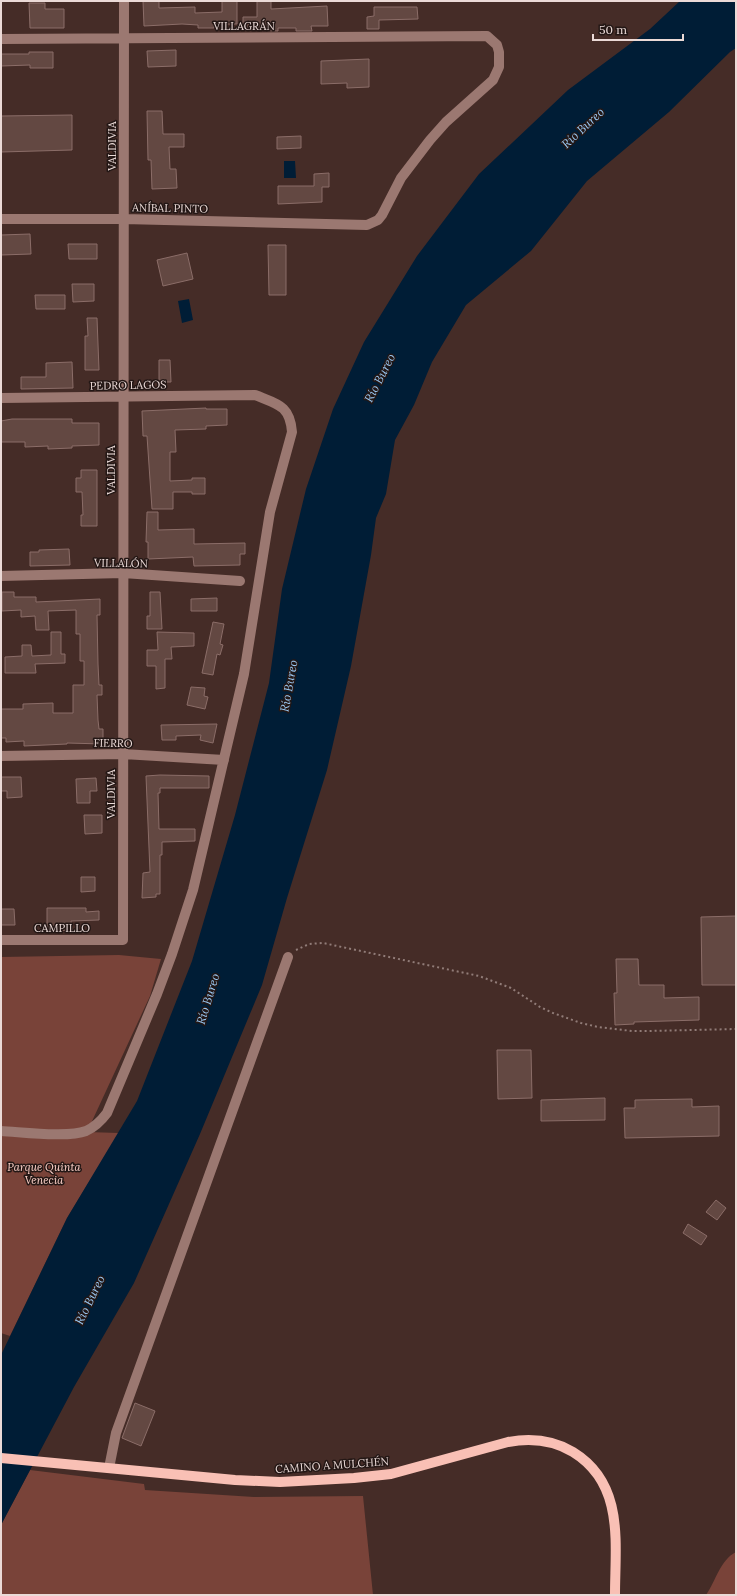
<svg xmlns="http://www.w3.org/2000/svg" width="737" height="1596" font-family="Lora,serif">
<rect width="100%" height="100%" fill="#452c27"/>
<!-- green -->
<path fill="#794339" d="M119 955 161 959 150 996 87 1132 119 1133 67 1218 10 1336 1 1333V957Z
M30 1470 144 1484 145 1490 254 1497 363 1496 373 1595H1V1525Z
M736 1552V1595H706C716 1581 720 1560 736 1552Z"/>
<!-- water -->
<path fill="#001d36" d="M680 1H736V48L730 52 669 112 587 181 531 251 466 305 432 362 414 405 395 440 386 494 376 518 371 555 351 666 327 770 287 898 262 985 200 1134 134 1283 74 1387 1 1525V1355L67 1218 137 1101 192 961 235 815 269 683 282 589 306 489 333 409 364 342 417 256 479 174 568 90 650 29Z
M284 161H295L296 178H284Z
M189 299 193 320 182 323 178 301Z"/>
<!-- building -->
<path fill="#634842" stroke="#8b6d68" d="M143 1H159V8L195 7V13L222 12V1H237V24H214V28H198V25L182 24 144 26Z
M257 1H271V9L327 6 328 26H311L312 31H296V28H278V31L243 30V17H257Z
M29 3H45V9H64V28H30Z
M374 7H417L418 19 379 20V29H367V17L374 16Z
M176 50V66L148 67 147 51Z
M29 52H53V68H30V65L1 66V54H29Z
M369 59V87L347 88V83L321 84V61Z
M147 111H162L163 134H184V147H169L170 169H176L177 188 152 189 151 160H148Z
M72 115V150L1 152V116Z
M301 136V148L277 149V137Z
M329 173V187H322V202L278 204V186H314V174Z
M30 234 31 254 1 255V235Z
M68 244H97V259H69Z
M268 245H286V295H269Z
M187 253 193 279 163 286 157 260Z
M72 284H94V301L73 302Z
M35 295H65V309H36Z
M87 318H97L99 370H85V336H88Z
M159 360H170L171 382H159Z
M72 362 73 388 21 389V377H46V363Z
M206 408V409H227V425L206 426V429L175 430 176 452H170V481L192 480V478H205V494H192V492H173V509H152L147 436H143L142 411Z
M12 419H72V423H99V445L72 446V448L48 449V446L25 447V442H1V421Z
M81 470H97V526H81V515H83L82 492H76V478H81Z
M147 512H158V530L194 529V544L245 543V554H240V565L194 566 193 557 148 559V542H146Z
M69 549 70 565 30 566V552H39V550Z
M2 592H14V597H36V602L100 599V615H97L98 664 99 685H102V695H97L98 720 99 729H103V744L67 743V744L24 746V741L6 742V738H1V709H23V704L53 703V713H73V685H84V661H80V634H76V610L48 611 49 630H36L35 616 21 617V610L2 611Z
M150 592H160L162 629H147V616H150Z
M217 598V611H191V599Z
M213 622 224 624 220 644 223 645 220 655 217 654 213 675 202 673Z
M51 632H61V654H65V663L35 664 36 673H5V657L22 656V645H31L32 656 51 655Z
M157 632 194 633V646L171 647 172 659H165V688L156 689V666H147V650H158Z
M191 687 205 688 204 696 208 697 205 709 187 705Z
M217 724 213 743 200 740 201 735 176 736V740H162L161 725Z
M160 775 209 776V788H160V793H158L159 829H195V841L162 842V855H160V894H156V897L142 898 143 873 150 872 146 776Z
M1 777H21L22 797 7 798V791H1Z
M96 778 97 791H90V803H77L76 779Z
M84 815H102V833L85 834Z
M81 877H95V891L81 892Z
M47 908H86V912L99 911V920L71 921 72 930 47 931Z
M1 909H14L15 925H1Z
M736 916V985H702L701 917Z
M616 959H638L639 985H664V998L699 997V1020L634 1022V1024L615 1025 614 993H617Z
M497 1050H531L532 1098 498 1099Z
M605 1098V1120L541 1121V1100Z
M692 1099V1107L719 1106V1136L625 1138 624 1108H635V1100Z
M716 1200 726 1208 717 1220 706 1212Z
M688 1224 707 1236 701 1245 683 1233Z
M135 1403 155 1411 141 1446 122 1438Z"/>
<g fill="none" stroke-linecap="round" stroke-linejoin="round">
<!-- path -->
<path stroke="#917c78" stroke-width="2" stroke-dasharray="2 3" stroke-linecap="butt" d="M296 950 309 944 323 943 479 976 511 988 540 1007 553 1013 581 1023 598 1027 632 1031H649L736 1029"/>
<!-- minor -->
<path stroke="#9b7871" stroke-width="10" d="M1 39 487 36 497 45 499 52V67L493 80 446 122 430 140 401 178 382 215 378 220 367 225 124 219H1
M1 398 255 395C277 404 290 405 292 432L270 512 244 674 193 890 172 954 157 994 107 1113C101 1121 95 1127 86 1131 68 1138 22 1132 1 1131
M1 576 123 573 240 581
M1 756 123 754 224 760
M1 940H123L124 1
M109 1468 116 1433 288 957"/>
<!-- major -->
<path stroke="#f9c0b5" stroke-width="10" d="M1 1458 235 1480 280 1482 354 1478 391 1474 508 1442C530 1438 553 1440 573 1452 625 1484 615 1543 615 1595"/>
</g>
<g text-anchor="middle" stroke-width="3" stroke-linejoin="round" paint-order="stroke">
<!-- street labels -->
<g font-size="11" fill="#ebdad7" stroke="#231715">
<text x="244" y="30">VILLAGRÁN</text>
<text transform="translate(112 146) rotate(-90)" y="4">VALDIVIA</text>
<text transform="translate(170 208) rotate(1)" y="4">ANÍBAL PINTO</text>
<text transform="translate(128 385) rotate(-1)" y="4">PEDRO LAGOS</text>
<text transform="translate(111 470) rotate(-90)" y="4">VALDIVIA</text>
<text transform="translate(121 563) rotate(1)" y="4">VILLALÓN</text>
<text transform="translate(113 743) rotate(1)" y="4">FIERRO</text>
<text transform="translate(111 794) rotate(-90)" y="4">VALDIVIA</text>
<text x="62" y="932">CAMPILLO</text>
<text transform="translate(332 1465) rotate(-4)" y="4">CAMINO A MULCHÉN</text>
</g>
<!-- park labels -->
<g font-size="11" font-style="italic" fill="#fcd0c7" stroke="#231715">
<text x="44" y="1171">Parque Quinta<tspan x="44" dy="13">Venecia</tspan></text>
</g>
<!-- water labels -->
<g font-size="12" font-style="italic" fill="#99c7f2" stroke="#231715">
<text transform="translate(583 128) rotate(-43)" y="4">Río Bureo</text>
<text transform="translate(380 378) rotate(-63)" y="4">Río Bureo</text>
<text transform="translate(289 686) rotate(-80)" y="4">Río Bureo</text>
<text transform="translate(208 999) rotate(-73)" y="4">Río Bureo</text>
<text transform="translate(90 1300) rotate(-64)" y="4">Río Bureo</text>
</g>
</g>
<!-- border -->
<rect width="737" height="1596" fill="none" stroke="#ebdad7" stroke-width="4"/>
<!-- scale -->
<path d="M593 34v6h90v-6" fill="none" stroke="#ebdad7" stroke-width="2"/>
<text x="599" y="34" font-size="12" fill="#ebdad7" stroke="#231715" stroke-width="3" paint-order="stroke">50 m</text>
</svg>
